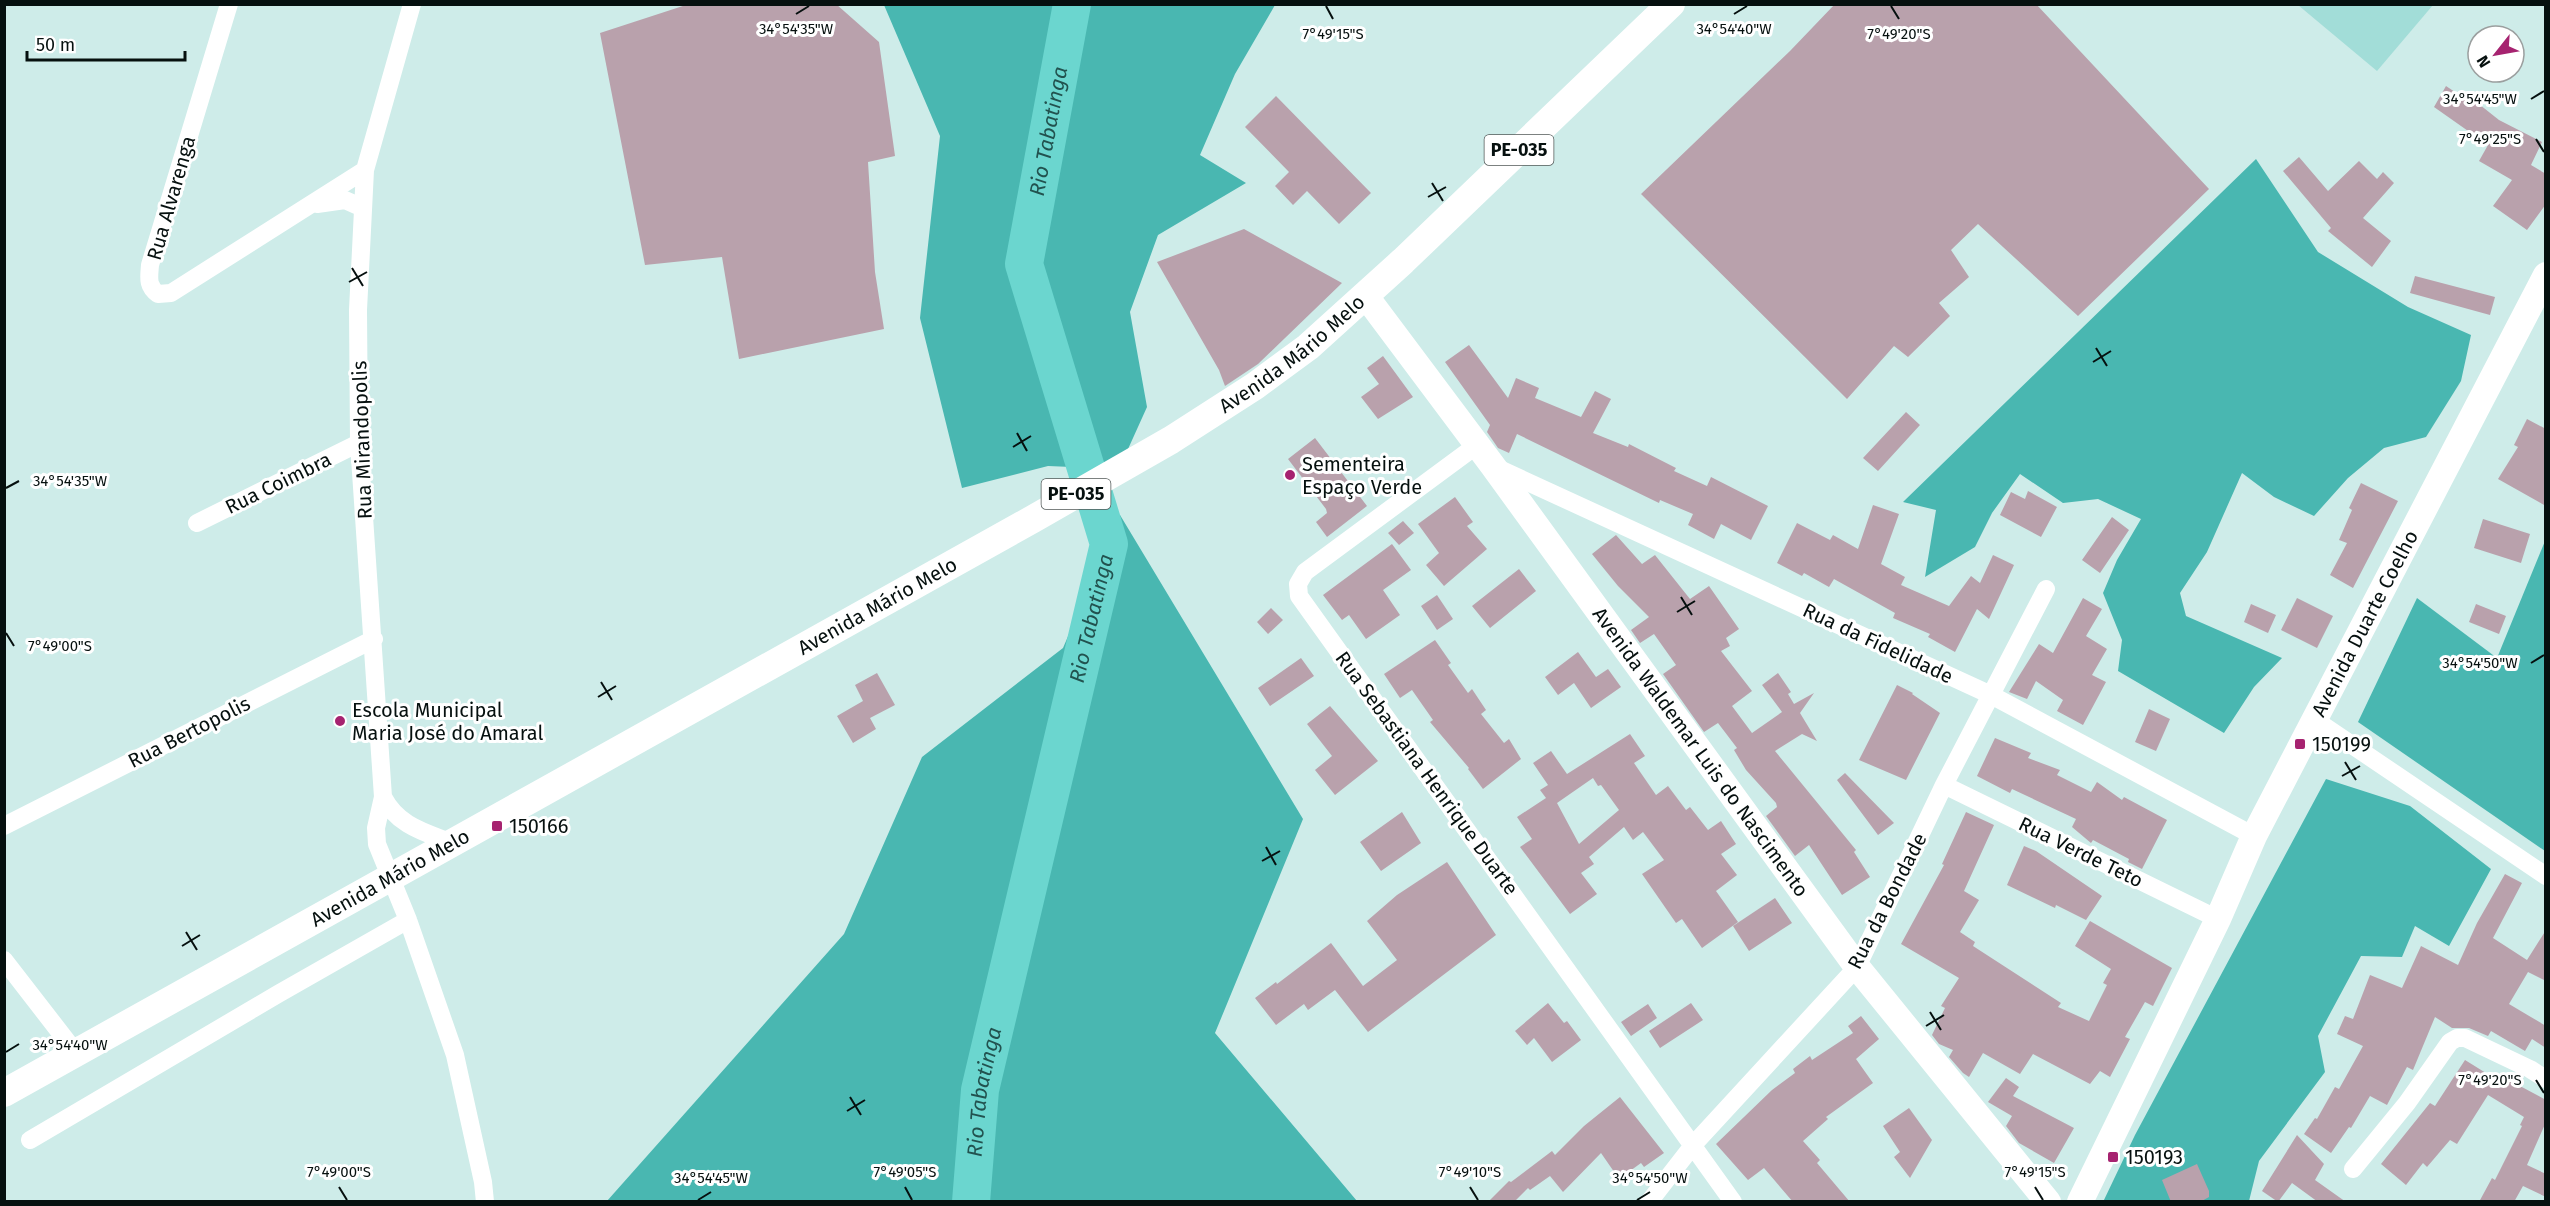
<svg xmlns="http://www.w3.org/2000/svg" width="2550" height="1206" font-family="'Fira Sans',sans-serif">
<rect width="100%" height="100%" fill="#ceece9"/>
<!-- green -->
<path fill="#a2ddd8" d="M2298 5H2433L2377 71Z"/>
<!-- forest -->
<path fill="#49b7b1" d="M884 5H1275L1235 74 1200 155 1246 183 1158 235 1130 312 1147 407 1119 469 1048 466 962 488 920 318 940 136Z
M2256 159 2318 252 2408 307 2471 335 2461 381 2426 437 2384 448 2348 478 2314 516 2274 497 2242 473 2207 552 2180 593 2186 616 2282 658 2254 687 2224 733 2118 671 2122 640 2103 593 2117 560 2141 519 2098 499 2063 503 2020 474 1992 513 1975 547 1925 577 1936 510 1903 502Z
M1120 515 1303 819 1215 1033 1357 1201H607L844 934 922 757 1063 648Z
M2545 541V851L2358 722 2417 598 2497 658Z
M2326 779 2410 806 2491 869 2449 946 2415 926 2402 957 2361 956 2318 1036 2325 1072 2259 1161 2249 1201 2103 1202 2135 1135Z"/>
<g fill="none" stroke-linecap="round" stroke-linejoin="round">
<!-- river -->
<path stroke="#6bd6cf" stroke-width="38" id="s1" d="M971 1202 980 1090 1109 544 1024 264 1072 4"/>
</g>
<!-- building -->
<path fill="#b9a1ac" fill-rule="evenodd" d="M689 4H836L879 42 895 156 868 162 875 272 884 329 739 359 722 257 645 265 600 33Z
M1835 4H2036L2209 189 2078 316 1978 224 1951 250 1969 277 1939 303 1950 316 1908 357 1894 346 1847 399 1641 194 1790 51Z
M2446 86 2467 100 2470 97 2499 120 2542 142 2531 165 2546 174V204L2527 230 2493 206 2512 180 2479 161 2488 145 2434 107Z
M1276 96 1371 193 1339 224 1307 191 1293 205 1275 186 1289 172 1245 127Z
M2299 157 2328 191 2359 161 2377 179 2383 172 2394 183 2363 218 2391 241 2372 267 2328 231 2331 228 2283 171Z
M1244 229 1342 283 1258 364 1225 386 1219 370 1157 262Z
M2415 276 2495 297 2490 315 2410 293Z
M1469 345 1508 398 1516 378 1539 388 1535 398 1581 417 1595 391 1611 399 1593 433 1628 447 1629 444 1676 468 1674 471 1707 486 1711 477 1768 506 1751 540 1721 524 1714 539 1688 525 1693 514 1660 500 1659 503 1517 434 1509 453 1498 448 1487 432 1490 425 1445 362Z
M1383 356 1413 397 1378 419 1361 397 1379 384 1367 368Z
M1906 412 1920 425 1878 471 1863 458Z
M2527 419 2546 429V506L2498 479 2518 447 2514 445Z
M1315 438 1367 506 1327 537 1316 522 1327 513 1326 509 1288 459Z
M2361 483 2398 501 2353 588 2330 575 2347 543 2339 540 2352 510 2349 508Z
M2028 491 2057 507 2041 537 2000 515 2011 492 2025 499Z
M1455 497 1473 522 1467 526 1487 549 1444 586 1426 565 1439 553 1418 524Z
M1873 505 1899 514 1881 564 1905 577 1901 585 1949 606 1971 576 1980 583 1993 555 2014 565 1989 619 1977 609 1955 652 1928 637 1930 634 1893 618 1895 613 1834 579 1829 587 1804 573 1802 576 1777 563 1797 523 1830 540 1833 535 1858 549Z
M2112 517 2129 530 2100 573 2082 560Z
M2483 519 2530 534 2521 563 2474 548Z
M1403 521 1414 533 1399 545 1388 533Z
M1616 535 1642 564 1655 555 1690 599 1709 586 1739 629 1726 638 1730 646 1721 651 1752 691 1732 706 1752 733 1782 712 1762 685 1778 673 1791 692 1788 694 1794 704 1814 693 1800 713 1817 741 1802 734 1775 751 1856 850 1854 852 1870 877 1842 895 1809 845 1795 856 1766 816 1777 807 1776 803 1746 770 1734 750 1737 748 1718 723 1704 732 1663 674 1676 665 1654 634 1640 643 1631 630 1649 617 1618 586 1592 554Z
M1392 544 1411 570 1383 590 1400 615 1366 639 1349 615 1342 620 1323 595Z
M1519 569 1536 591 1490 628 1472 606Z
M1437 595 1453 619 1437 630 1421 606Z
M2083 598 2102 609 2086 636 2107 649 2092 675 2106 682 2083 725 2057 711 2063 700 2036 681 2027 699 2009 692 2039 644 2053 653Z
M2297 598 2333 616 2317 648 2281 630Z
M2251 604 2276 615 2268 633 2244 622Z
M2476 604 2506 616 2499 634 2469 622Z
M1271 608 1283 620 1268 634 1257 622Z
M1435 640 1451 663 1448 665 1468 693 1472 689 1486 710 1481 714 1504 743 1509 739 1521 759 1483 789 1468 769 1469 768 1430 722 1433 720 1412 690 1400 698 1384 674Z
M1578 652 1596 677 1608 669 1621 687 1591 708 1574 683 1558 695 1545 677Z
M1301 658 1314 676 1270 706 1258 688Z
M877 673 895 705 870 718 876 729 853 743 837 716 863 701 855 685Z
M1897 685 1913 693 1912 694 1940 713 1906 780 1859 760Z
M1330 706 1378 761 1335 795 1315 770 1332 756 1307 724Z
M2149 709 2170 719 2156 751 2135 742Z
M1630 734 1645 756 1634 763 1656 795 1668 786 1686 810 1690 807 1708 830 1721 821 1736 844 1721 854 1737 875 1716 891 1738 922 1702 948 1682 919 1676 923 1642 874 1664 860 1643 832 1633 840 1624 827 1589 857 1594 864 1581 873 1597 894 1570 914 1520 847 1532 839 1517 817 1546 798 1540 790 1548 785 1533 763 1551 751 1567 774ZM1593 778 1598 786 1601 785 1619 810 1579 844 1557 803Z
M1995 738 2031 753 2028 758 2060 770 2057 775 2091 792 2097 782 2122 800 2124 797 2167 820 2142 869 2128 862 2129 859 2093 840 2091 843 2072 827 2076 819 2012 789 2010 793 1977 776Z
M1845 773 1894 823 1878 835 1837 780Z
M1402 812 1421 843 1381 871 1360 842Z
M1966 812 1994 825 1964 891 1979 900 1960 932 1975 942 1973 946 2061 1003 2058 1007 2089 1021 2107 985 2103 983 2111 969 2075 946 2090 921 2172 968 2153 1006 2145 1002 2125 1037 2130 1039 2110 1077 2100 1071 2090 1084 2033 1054 2020 1074 1983 1053 1969 1077 1963 1073 1949 1057 1953 1050 1939 1044 1932 1035 1945 1008 1941 1006 1959 978 1901 944 1944 865 1942 864Z
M2024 846 2036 851 2102 896 2086 920 2056 905 2055 908 2007 885Z
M1447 862 1496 935 1368 1032 1335 990 1308 1010 1304 1004 1276 1025 1255 998 1276 982 1277 984 1331 943 1363 986 1397 960 1367 921 1397 895Z
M2505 874 2522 883 2493 938 2527 960 2546 930V981L2528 972 2509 1004 2546 1026V1048L2532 1039 2525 1051 2491 1031 2488 1036 2469 1028H2452L2435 1017 2413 1070 2407 1067 2387 1105 2370 1096 2351 1128 2349 1127 2331 1153 2304 1134 2315 1118 2317 1119 2335 1087 2339 1089 2363 1046 2337 1034 2345 1016 2353 1019 2370 975 2402 988 2421 946 2458 965 2477 923Z
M1775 898 1792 923 1749 951 1733 926Z
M1548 1003 1564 1023 1567 1021 1581 1040 1552 1062 1534 1038 1527 1045 1515 1031Z
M1691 1003 1703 1020 1660 1048 1649 1031Z
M1648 1004 1657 1018 1631 1036 1621 1022Z
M1861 1016 1879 1039 1856 1059 1873 1083 1826 1117 1828 1119 1803 1141 1820 1160 1817 1163 1850 1202H1793L1764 1168 1748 1180 1716 1144 1772 1090 1795 1073 1793 1069 1810 1056 1812 1060 1853 1033 1848 1026Z
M2465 1060 2502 1083 2505 1078 2546 1100V1122L2527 1165 2546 1174V1197L2523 1186 2514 1202H2479L2492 1178 2495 1180 2522 1126 2520 1125 2524 1117 2488 1095 2457 1144 2450 1140 2427 1167 2423 1163 2406 1185 2381 1164 2430 1103 2435 1106Z
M2006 1078 2019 1087 2013 1096 2074 1128 2054 1163 2019 1143 2006 1126 2012 1116 1988 1102Z
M1620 1097 1664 1153 1644 1167 1641 1163 1619 1179 1601 1153 1563 1192 1550 1176 1530 1190 1528 1188 1514 1202H1488L1509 1181 1511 1182 1552 1151 1555 1155 1584 1126Z
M1909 1108 1932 1140 1910 1178 1894 1157 1900 1152 1883 1126Z
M2297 1135 2324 1164 2315 1180 2346 1202H2318L2292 1183 2278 1202 2262 1191Z
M2197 1164 2209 1191V1197L2200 1202H2171L2162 1180Z"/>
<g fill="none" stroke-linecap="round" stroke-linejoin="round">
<!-- minor -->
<path stroke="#fff" stroke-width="18" d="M229 4 150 265C149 278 147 286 158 294L171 293 365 170
M412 4 365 170 358 310 359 443 383 797 376 828 377 844 408 920 455 1055 483 1182 485 1202
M317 204 345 200 363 208
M1477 445 1305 572 1298 584 1299 596 1733 1202
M1495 467 1991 695 2254 836
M197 523 359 443
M2315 720 2546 876
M1944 785 2218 919
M383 797C398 826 424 832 452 843
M4 826 374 639
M4 960 76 1053
M30 1140 278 994 408 920
M2353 1169 2407 1103 2450 1042 2457 1038H2465L2530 1069 2546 1079
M1649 1202 1694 1144 1857 967 1944 785 2046 589"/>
<!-- secondary -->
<g stroke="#fff" stroke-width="26">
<path id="s2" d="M1365 295 1493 466 1857 967 2048 1202"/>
<path id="s3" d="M2080 1202 2218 919 2254 836 2546 275"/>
</g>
<!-- primary -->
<path stroke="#fff" stroke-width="28" id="s4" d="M4 1093 1033 519 1171 440 1255 386 1308 347 1403 261 1671 4"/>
</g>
<!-- ticks -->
<path fill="none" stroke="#06100f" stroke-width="2" d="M1326 6 1333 19M1891 6 1899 19M796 14 809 6M1734 14 1747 6M2531 99 2544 91M2536 139 2544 152M1432 183 1443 201M1428 197 1446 187M352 268 363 286M349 282 367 272M2096 348 2107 366M2093 362 2111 351M1017 433 1027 451M1013 447 1031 436M6 488 19 481M1681 597 1692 615M1677 612 1695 601M6 633 14 646M2531 663 2544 655M601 682 612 700M598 697 616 686M2345 762 2356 780M2342 776 2360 766M1266 847 1276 865M1262 861 1280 851M186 932 197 950M182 946 200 935M1930 1012 1941 1030M1926 1026 1944 1015M6 1052 19 1044M2536 1080 2544 1093M850 1097 861 1115M847 1111 865 1100M339 1187 347 1200M905 1187 912 1200M1470 1187 1478 1200M2035 1187 2043 1200M698 1200 711 1192M1637 1200 1650 1192"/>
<!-- markers -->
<g fill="#a62370" stroke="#fff" stroke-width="2">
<circle cx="1290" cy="475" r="6"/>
<circle cx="340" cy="721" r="6"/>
<rect x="2294" y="738" width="12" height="12" rx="3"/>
<rect x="491" y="820" width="12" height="12" rx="3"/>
<rect x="2107" y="1151" width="12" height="12" rx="3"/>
</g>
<g text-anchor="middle" stroke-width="6" stroke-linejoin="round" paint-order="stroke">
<!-- shield labels -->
<g fill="#fff" stroke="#515857" stroke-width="1.5">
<rect x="1484.5" y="135" width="69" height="30" rx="4.5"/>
<rect x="1041.5" y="479" width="69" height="30" rx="4.5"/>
</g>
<g font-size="18" font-weight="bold" fill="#06100f">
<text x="1519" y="156">PE-035</text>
<text x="1076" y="500">PE-035</text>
</g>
<!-- street labels -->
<g font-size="20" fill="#06100f" stroke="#fff">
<text transform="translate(171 198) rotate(-74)" y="7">Rua Alvarenga</text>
<text dy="7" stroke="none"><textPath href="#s4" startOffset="1486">Avenida Mário Melo</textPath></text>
<text transform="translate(362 440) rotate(-92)" y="7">Rua Mirandopolis</text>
<text transform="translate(278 483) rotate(-26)" y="7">Rua Coimbra</text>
<text dy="7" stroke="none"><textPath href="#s4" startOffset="1000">Avenida Mário Melo</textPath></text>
<text dy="7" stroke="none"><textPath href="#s3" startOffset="645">Avenida Duarte Coelho</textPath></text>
<text transform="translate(1878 643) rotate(25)" y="7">Rua da Fidelidade</text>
<text transform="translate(189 732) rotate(-27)" y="7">Rua Bertopolis</text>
<text dy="7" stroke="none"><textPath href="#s2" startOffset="567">Avenida Waldemar Luis do Nascimento</textPath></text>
<text transform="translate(1427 773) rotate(54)" y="7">Rua Sebastiana Henrique Duarte</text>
<text transform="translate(2081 852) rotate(26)" y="7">Rua Verde Teto</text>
<text dy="7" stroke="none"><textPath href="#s4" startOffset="442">Avenida Mário Melo</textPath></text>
<text transform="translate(1887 901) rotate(-63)" y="7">Rua da Bondade</text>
</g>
<!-- poi labels -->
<g font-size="20" fill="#06100f" stroke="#fff" text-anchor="start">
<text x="1302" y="471">Sementeira<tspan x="1302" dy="23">Espaço Verde</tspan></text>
<text x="352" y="717">Escola Municipal<tspan x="352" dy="23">Maria José do Amaral</tspan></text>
<text x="2312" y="751">150199</text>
<text x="509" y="833">150166</text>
<text x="2125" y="1164">150193</text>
</g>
<!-- water labels -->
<g font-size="21" font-style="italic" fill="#22524f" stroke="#fff">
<text dy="7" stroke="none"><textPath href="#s1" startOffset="1101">Rio Tabatinga</textPath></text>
<text dy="7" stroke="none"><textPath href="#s1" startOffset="597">Rio Tabatinga</textPath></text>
<text dy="7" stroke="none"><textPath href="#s1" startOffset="111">Rio Tabatinga</textPath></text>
</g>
</g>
<g font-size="15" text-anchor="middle" fill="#06100f" stroke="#fff" stroke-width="6" stroke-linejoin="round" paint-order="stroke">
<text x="796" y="34">34°54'35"W</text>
<text x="1734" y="34">34°54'40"W</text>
<text x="1333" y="39">7°49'15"S</text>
<text x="1899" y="39">7°49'20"S</text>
<text x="2480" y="104">34°54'45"W</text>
<text x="2490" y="144">7°49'25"S</text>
<text x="70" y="486">34°54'35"W</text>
<text x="60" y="651">7°49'00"S</text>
<text x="2480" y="668">34°54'50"W</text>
<text x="70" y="1050">34°54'40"W</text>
<text x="2490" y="1085">7°49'20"S</text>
<text x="339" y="1177">7°49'00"S</text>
<text x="905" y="1177">7°49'05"S</text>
<text x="1470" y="1177">7°49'10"S</text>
<text x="2035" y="1177">7°49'15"S</text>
<text x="711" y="1183">34°54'45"W</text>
<text x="1650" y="1183">34°54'50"W</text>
</g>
<!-- border -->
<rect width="2550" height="1206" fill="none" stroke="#06100f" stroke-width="12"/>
<!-- north arrow -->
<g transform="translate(2496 54) rotate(239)"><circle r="28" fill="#ffffff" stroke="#9b9f9f" stroke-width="1.5"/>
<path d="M0-4.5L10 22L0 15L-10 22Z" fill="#a62370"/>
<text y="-9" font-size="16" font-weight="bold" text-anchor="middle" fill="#06100f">N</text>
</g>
<!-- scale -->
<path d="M27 51v9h158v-9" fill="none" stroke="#06100f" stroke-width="3"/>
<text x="36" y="51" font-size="18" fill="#06100f" stroke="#ffffff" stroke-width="4.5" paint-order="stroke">50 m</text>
</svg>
